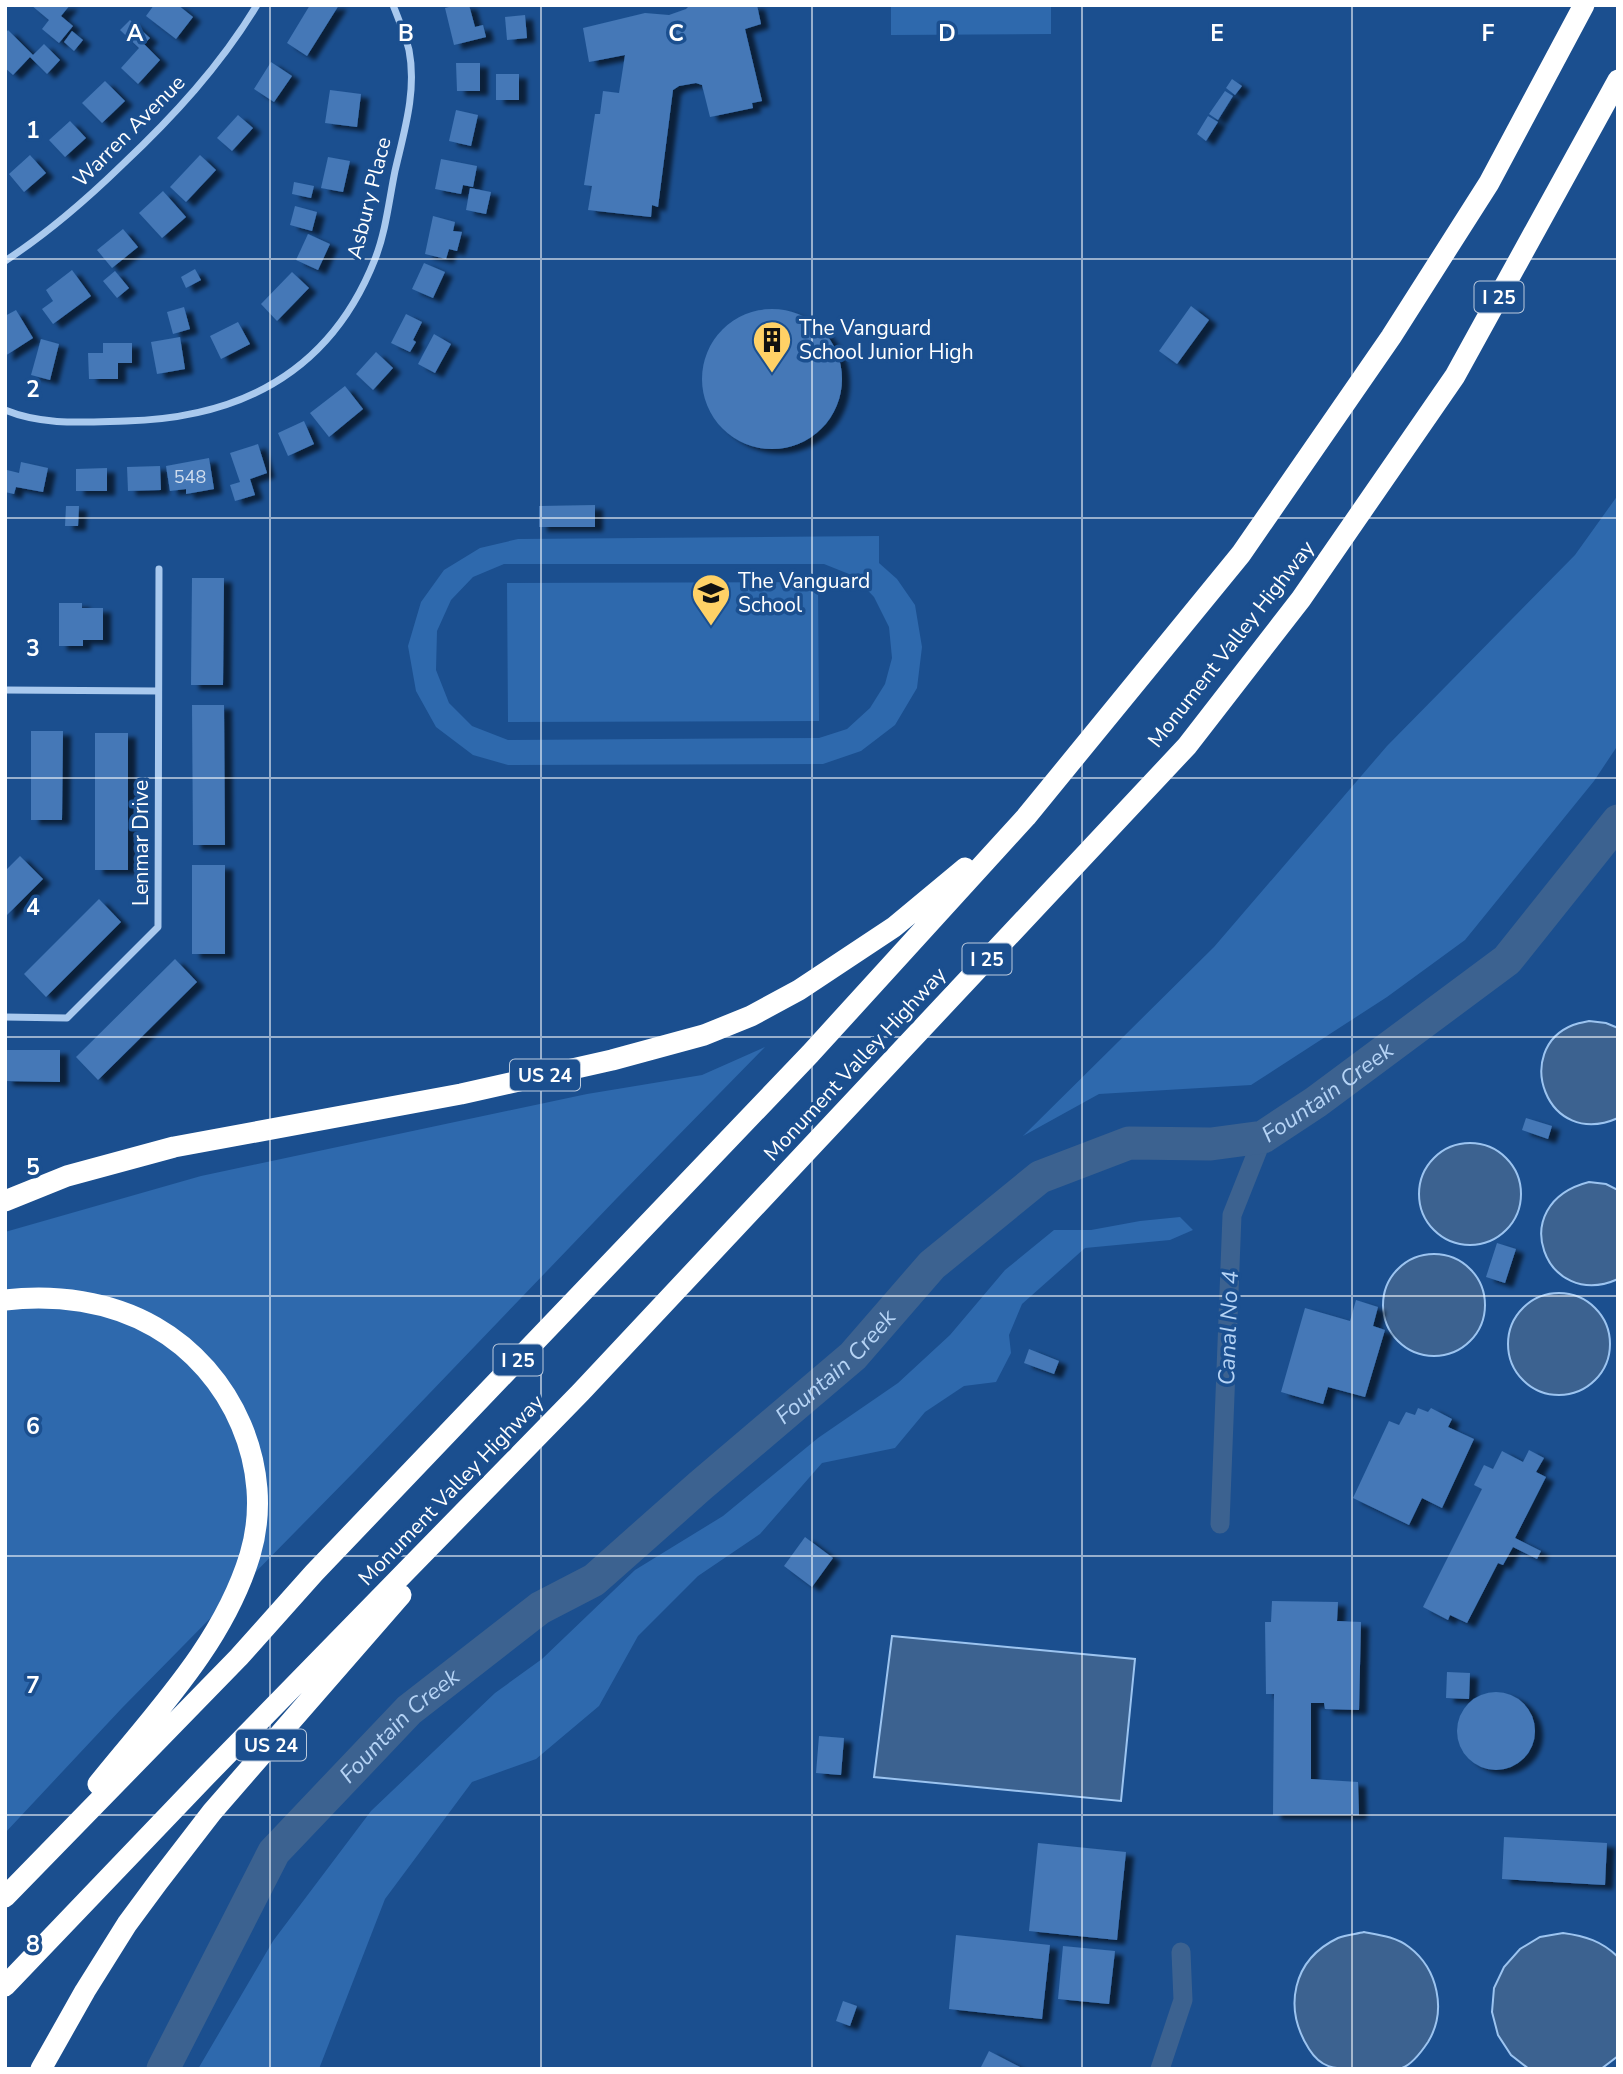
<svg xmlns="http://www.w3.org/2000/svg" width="1623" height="2074" font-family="'Nunito Sans',sans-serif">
<defs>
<filter id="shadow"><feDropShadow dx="8" dy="4.5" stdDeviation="2" flood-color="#0009"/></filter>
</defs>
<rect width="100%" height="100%" fill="#1b4f8f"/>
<!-- green -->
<path fill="#2e69ad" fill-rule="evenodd" d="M891 5H1051V34L891 35Z
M1618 495V745L1594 781 1465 940 1387 997 1251 1085 1099 1094 1023 1136 1214 947 1387 746 1575 555Z
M879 536V563L897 579 915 605 922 647 917 688 895 725 861 751 823 764 508 765 473 755 436 727 416 691 408 646 421 602 444 570 480 548 518 539ZM504 564H824L854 576 874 597 889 627 892 658 885 684 870 708 847 729 819 738 508 740 472 726 449 703 436 670 437 631 451 600 473 577Z
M818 582 819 721 508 722 507 583Z
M765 1047 617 1198 356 1470 122 1708 5 1833V1232L201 1176 587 1094 702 1075Z
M1180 1217 1193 1230 1170 1240 1085 1248 1022 1304 1009 1335 1011 1353 996 1382 964 1386 925 1412 895 1448 822 1463 760 1534 698 1576 638 1636 599 1706 536 1759 472 1782 385 1899 319 2069H198L273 1941 371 1811 495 1693 542 1659 635 1570 723 1516 818 1438 898 1383 950 1335 1005 1270 1054 1230H1091L1140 1221Z"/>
<!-- water -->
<path fill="#3c6290" stroke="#9cc4f0" stroke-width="2" d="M1589 1021 1606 1023 1618 1028V1118C1546 1150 1512 1049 1573 1025 1578 1023 1584 1022 1589 1021Z
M1419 1194a51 51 0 1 1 102 0a51 51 0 1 1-102 0Z
M1589 1182 1606 1184 1618 1190V1279C1546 1312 1503 1204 1589 1182Z
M1383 1305a51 51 0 1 1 102 0a51 51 0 1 1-102 0Z
M1508 1344a51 51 0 1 1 102 0a51 51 0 1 1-102 0Z
M892 1636 1135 1659 1121 1801 874 1777Z
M1364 1932C1380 1935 1396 1937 1409 1947 1438 1969 1447 2011 1428 2042 1422 2051 1413 2064 1402 2068 1395 2071 1364 2069 1354 2069 1334 2069 1321 2068 1309 2049 1283 2008 1292 1960 1338 1938 1346 1935 1356 1934 1364 1932Z
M1563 1933C1585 1936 1602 1941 1618 1957V2056L1601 2069H1529L1511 2055 1498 2035 1492 2012 1494 1988 1504 1967 1520 1949 1540 1937Z"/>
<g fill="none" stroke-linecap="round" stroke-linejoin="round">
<!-- canal -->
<path stroke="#3c6290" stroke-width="19" d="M1220 1524 1232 1215 1263 1137
M1160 2069 1183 2000 1181 1952"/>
<!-- river -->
<path stroke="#3c6290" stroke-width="33" id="s1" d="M163 2069 274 1852 409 1710 540 1608 594 1580 700 1486 853 1356 932 1265 1040 1177 1129 1143 1211 1144 1263 1137 1316 1102 1507 960 1618 821"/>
</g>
<!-- building -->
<path fill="#4478b7" filter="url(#shadow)" d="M31 5H70L61 16 73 26 59 43 42 29 49 20Z
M154 5H178L193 17 176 39 146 16Z
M310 5H339L307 56 287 43Z
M457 5H469L475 27 483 25 486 37 454 45 445 8Z
M690 5H757L761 24 745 29 762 101 752 103 753 108 710 117 702 85 696 83 679 86 673 90 658 207 652 205 651 217 588 210 592 186 584 185 595 114H600L603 91 619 93 625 55 589 62 583 28 645 13 669 15 686 9Z
M525 15 527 38 507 40 505 17Z
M130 20 150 38 144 44 160 60 138 84 121 68 139 48 120 30Z
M8 30 33 55 44 44 60 60 47 74 30 57 13 75 5 68V34Z
M72 31 83 40 74 51 64 42Z
M271 62 292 76 274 102 254 89Z
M456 63H480V91H457Z
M496 74H519V100H496Z
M1232 79 1242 86 1235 95 1226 88Z
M105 81 125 101 102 123 82 103Z
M330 90 361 94 357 127 325 123Z
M1225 91 1233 96 1218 120 1209 114Z
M456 110 478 115 471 146 449 141Z
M238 115 253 128 232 151 217 138Z
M1208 116 1218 122 1206 141 1197 134Z
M70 121 86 138 65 157 49 140Z
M30 155 46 173 24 192 9 174Z
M200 155 216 170 186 202 170 187Z
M328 157 350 161 343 192 321 188Z
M441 159 477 166 473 187 463 185 461 194 435 189Z
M294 182 314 186 311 198 292 194Z
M470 188 491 192 486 214 466 210Z
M163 191 186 217 162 238 139 213Z
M295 206 317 212 312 231 290 225Z
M433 216 455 222 453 231 462 232 457 251 449 249 446 259 425 254Z
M123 229 138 247 112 268 97 250Z
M308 234 330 244 318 270 296 260Z
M424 263 445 272 433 298 412 289Z
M195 269 201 280 186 288 181 277Z
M72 270 91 296 53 324 42 309 53 301 46 290Z
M115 271 129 288 117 298 103 281Z
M292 272 309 288 277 321 261 304Z
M1191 306 1209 320 1177 364 1159 351Z
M184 307 190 329 173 334 167 312Z
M702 379a70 70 0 1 1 140 0a70 70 0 1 1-140 0Z
M16 310 33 338 5 356V316Z
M406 314 422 322 413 340 416 342 410 352 391 343Z
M238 322 250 344 221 359 210 336Z
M434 334 451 344 435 373 418 364Z
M180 337 185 369 157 374 151 342Z
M41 339 59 344 50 380 31 375Z
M103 343H132V363H118V379H89L88 353H103Z
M376 352 393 368 373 390 356 374Z
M345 386 363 409 329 437 310 413Z
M304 421 314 444 288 456 278 433Z
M258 444 267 473 250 479 255 495 235 501 230 485 240 482 230 453Z
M209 458 214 489 186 494V489L170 491 166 466Z
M21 462 48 468 43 492 16 487 14 494 5 492 7 470 19 473Z
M160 466 161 490 128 491 127 467Z
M107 468V491H76V469Z
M595 505V527H539V506Z
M66 506H79L78 526H65Z
M192 578H224L223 685H191Z
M59 603H82V608H103V640H83V646H59Z
M192 705H224L225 845H193Z
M31 731H63L62 820H31Z
M95 733H128V870H95Z
M20 856 43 879 5 917V871Z
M192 865H225V954H192Z
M99 899 121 922 46 997 24 974Z
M175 959 197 982 98 1080 76 1057Z
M5 1050H60V1082L5 1081Z
M1526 1118 1552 1126 1548 1139 1522 1130Z
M1497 1243 1516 1249 1505 1283 1486 1277Z
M1356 1300 1378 1307 1373 1326 1385 1330 1365 1397 1328 1387 1323 1404 1281 1392 1305 1308 1350 1321Z
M1029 1349 1059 1361 1054 1374 1024 1363Z
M1418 1408 1428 1412 1431 1408 1452 1419 1448 1427 1474 1439 1442 1508 1422 1498 1409 1525 1353 1498 1389 1421 1399 1425 1406 1412 1415 1415Z
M1529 1450 1544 1458 1536 1472 1546 1477 1515 1538 1541 1551 1537 1559 1513 1547 1503 1565 1498 1563 1467 1623 1450 1615 1448 1620 1423 1607 1482 1489 1474 1485 1484 1465 1493 1469 1502 1451 1523 1462Z
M805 1537 833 1558 812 1587 784 1566Z
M1272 1601 1338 1602 1337 1621 1361 1622 1359 1710 1325 1709 1324 1703H1311V1779L1358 1782 1359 1815H1273L1274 1694H1266L1265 1622H1271Z
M1447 1672 1470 1673 1469 1699 1446 1698Z
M1457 1731a39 39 0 1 1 78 0a39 39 0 1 1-78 0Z
M819 1736 844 1738 841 1775 816 1773Z
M1504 1837 1607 1843 1605 1885 1502 1879Z
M1038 1843 1126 1852 1117 1940 1029 1931Z
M956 1935 1050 1945 1042 2019 949 2009Z
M1063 1946 1115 1951 1109 2004 1058 1999Z
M843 2001 857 2006 850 2026 836 2021Z
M989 2051 1024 2069H980Z"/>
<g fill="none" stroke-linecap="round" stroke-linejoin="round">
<!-- minor -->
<path stroke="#a9c9ee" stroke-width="7" d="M5 261C48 233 86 200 122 165 173 117 220 66 257 5
M5 410C44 426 85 422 126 421 242 418 331 371 375 259 386 231 389 200 395 171 404 132 417 91 409 50 405 35 399 20 393 5
M5 690 158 691
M5 1017 67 1018 158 927 159 569"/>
<!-- motorway -->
<path stroke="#fff" stroke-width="21" d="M5 1201 67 1176 174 1147 461 1094 612 1060 704 1035 751 1016 799 990 894 927 965 868
M5 1300C55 1294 110 1301 155 1327 232 1371 276 1468 250 1555 223 1644 155 1713 98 1784
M5 1897 239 1657 314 1573 810 1054 1026 817 1241 554 1391 337 1489 183 1584 5
M5 1986 205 1777 581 1392 1187 746 1301 599 1455 376 1618 80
M41 2069 85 1991 127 1924 158 1882 212 1812 401 1595"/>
</g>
<!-- grid -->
<path fill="none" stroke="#fff" stroke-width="2" stroke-opacity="0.55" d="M270 5V2069M541 5V2069M812 5V2069M1082 5V2069M1352 5V2069M5 259H1618M5 518H1618M5 778H1618M5 1037H1618M5 1296H1618M5 1556H1618M5 1815H1618"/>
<!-- icons -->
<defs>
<g id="building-pin" transform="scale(2.0125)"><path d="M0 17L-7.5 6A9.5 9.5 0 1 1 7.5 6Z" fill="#ffd166" stroke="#1b4f8f"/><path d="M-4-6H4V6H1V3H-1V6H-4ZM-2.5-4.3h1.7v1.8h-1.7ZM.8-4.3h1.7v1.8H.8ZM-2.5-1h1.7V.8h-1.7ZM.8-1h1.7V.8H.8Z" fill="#111"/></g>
<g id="school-pin" transform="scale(2.0125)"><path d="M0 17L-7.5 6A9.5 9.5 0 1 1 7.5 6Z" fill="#ffd166" stroke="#1b4f8f"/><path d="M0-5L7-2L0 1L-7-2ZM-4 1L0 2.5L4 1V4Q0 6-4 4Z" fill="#111"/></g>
</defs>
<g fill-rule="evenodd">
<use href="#building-pin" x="772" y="340"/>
<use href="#school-pin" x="711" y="593"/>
</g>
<g text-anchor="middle" stroke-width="7" stroke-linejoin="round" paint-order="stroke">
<!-- number labels -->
<g font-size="18" fill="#d0dded">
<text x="190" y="483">548</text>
</g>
<!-- shield labels -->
<g fill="#1b4f8f" stroke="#bbcadd" stroke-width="2">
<rect x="1474.5" y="281.5" width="49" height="31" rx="5"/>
<rect x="962.5" y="943.5" width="49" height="31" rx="5"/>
<rect x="510" y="1059.5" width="70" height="31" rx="5"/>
<rect x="493.5" y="1344.5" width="49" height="31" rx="5"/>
<rect x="236" y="1729.5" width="70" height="31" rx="5"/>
</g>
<g font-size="19" font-weight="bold" fill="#fff">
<text x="1499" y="304">I 25</text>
<text x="987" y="966">I 25</text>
<text x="545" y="1082">US 24</text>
<text x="518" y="1367">I 25</text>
<text x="271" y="1752">US 24</text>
</g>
<!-- street labels -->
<g font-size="21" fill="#fff" stroke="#1b4f8f">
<text transform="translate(129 131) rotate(-45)" y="7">Warren Avenue</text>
<text transform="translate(369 198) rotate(-76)" y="7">Asbury Place</text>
<text transform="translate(1231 644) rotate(-52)" y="7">Monument Valley Highway</text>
<text transform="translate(141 843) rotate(-90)" y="7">Lenmar Drive</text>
<text transform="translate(855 1064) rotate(-47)" y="7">Monument Valley Highway</text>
<text transform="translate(451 1490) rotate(-46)" y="7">Monument Valley Highway</text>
</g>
<!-- poi labels -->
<g font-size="21" fill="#fff" stroke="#1b4f8f" text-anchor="start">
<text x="799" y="335">The Vanguard<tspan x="799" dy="24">School Junior High</tspan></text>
<text x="738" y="588">The Vanguard<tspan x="738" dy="24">School</tspan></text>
</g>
<!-- water labels -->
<g font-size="23" font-style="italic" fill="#b5d3f5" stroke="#1b4f8f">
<text dy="8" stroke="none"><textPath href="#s1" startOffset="1577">Fountain Creek</textPath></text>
<text transform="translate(1228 1328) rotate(-88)" y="8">Canal No 4</text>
<text dy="8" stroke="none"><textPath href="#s1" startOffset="989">Fountain Creek</textPath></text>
<text dy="8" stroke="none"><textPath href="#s1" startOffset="422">Fountain Creek</textPath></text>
</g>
</g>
<g font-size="23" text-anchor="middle" font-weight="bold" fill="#fff" stroke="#1b4f8f" stroke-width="7" stroke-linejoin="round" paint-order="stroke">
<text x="135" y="41">A</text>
<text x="406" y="41">B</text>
<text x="676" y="41">C</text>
<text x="947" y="41">D</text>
<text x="1217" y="41">E</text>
<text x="1488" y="41">F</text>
<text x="33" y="138">1</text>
<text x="33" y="397">2</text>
<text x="33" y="656">3</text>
<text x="33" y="915">4</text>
<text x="33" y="1175">5</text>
<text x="33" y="1434">6</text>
<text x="33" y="1693">7</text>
<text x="33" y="1952">8</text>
</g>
<!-- border -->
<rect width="1623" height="2074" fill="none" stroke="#ffffff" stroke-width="14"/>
</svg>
